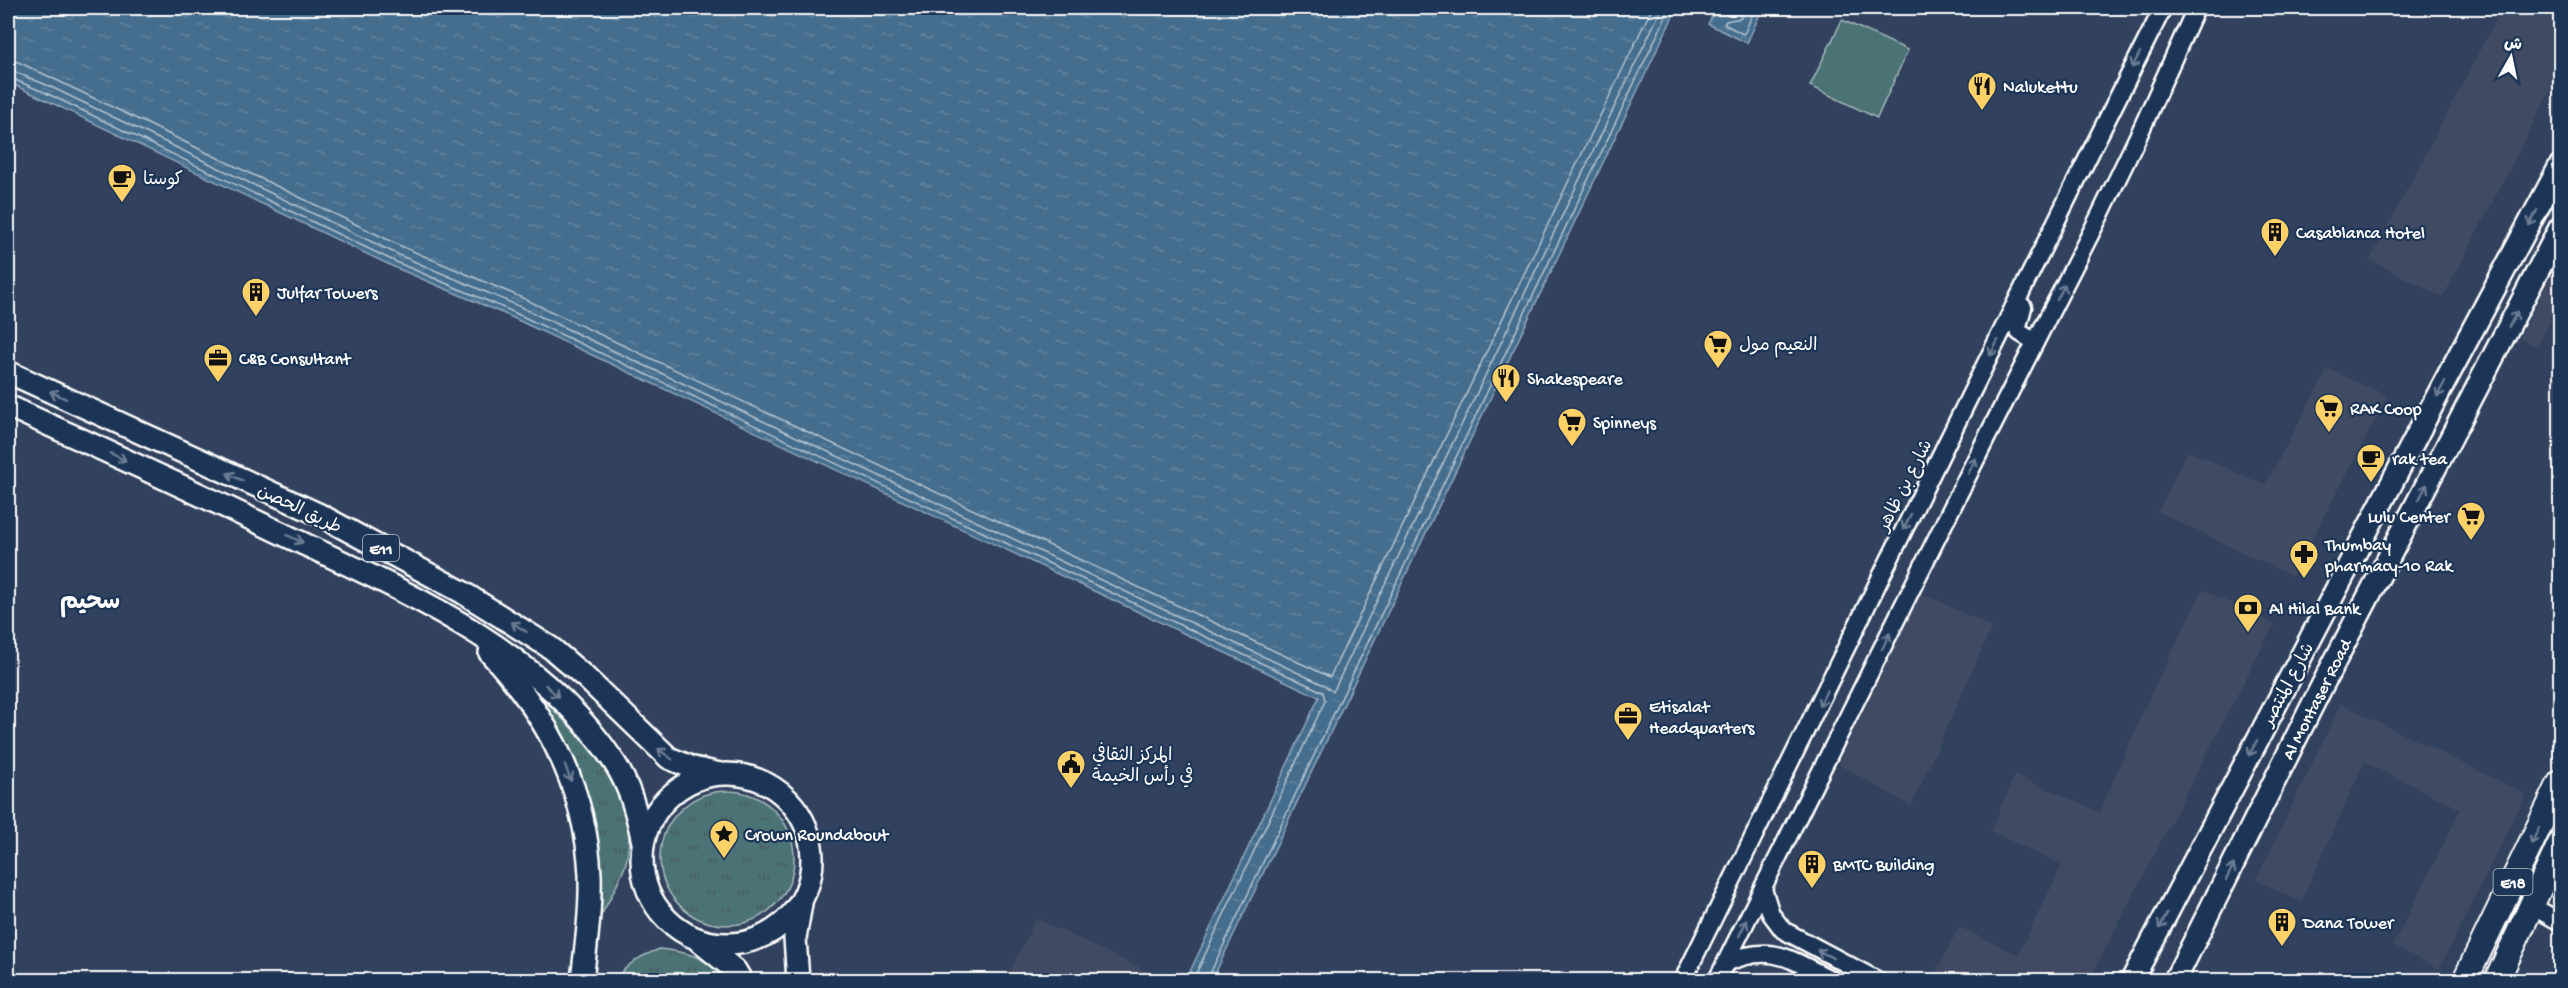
<svg xmlns="http://www.w3.org/2000/svg" width="2568" height="988" font-family="'Gochi Hand','Playpen Sans Arabic',sans-serif">
<defs>
<pattern id="grass-tufts" width="24" height="20" patternUnits="userSpaceOnUse" patternTransform="scale(1.5)"><rect width="24" height="20" fill="#4c7376"/><path d="M3 7l-1-3M5 7V3M7 7l1-3M15 17l-1-3M17 17v-4M19 17l1-3" fill="none" stroke="#4c5a5b"/></pattern>
<pattern id="water-ripples" width="26" height="14" patternUnits="userSpaceOnUse" patternTransform="scale(1.5)"><rect width="26" height="14" fill="#456d8d"/><path d="M2 4q2-2 4 0t4 0M15 11q2-2 4 0t4 0" fill="none" stroke="#61839e"/></pattern>
</defs>
<rect width="100%" height="100%" fill="#32425e"/>
<filter id="ink" filterUnits="userSpaceOnUse"><feTurbulence type="fractalNoise" baseFrequency=".0167" numOctaves="2"/><feDisplacementMap in="SourceGraphic" scale="12" xChannelSelector="R" yChannelSelector="G"/><feConvolveMatrix kernelMatrix="1 2 1 2 8 2 1 2 1" color-interpolation-filters="sRGB"/></filter>
<g filter="url(#ink)">
<!-- built -->
<path fill="#414b63" d="M2502 8H2560V72L2443 297 2370 260Z
M2560 258V300L2537 347 2520 338Z
M2328 369 2388 396 2292 576 2158 512 2187 451 2265 485Z
M2203 590 2274 624 2089 980H1932L1959 927 2018 955 2062 865 1991 831 2015 775 2100 812 2146 705Z
M1921 593 1992 627 1911 806 1838 764Z
M2341 704 2526 794 2439 969 2393 945 2461 809 2364 762 2301 902 2256 880Z
M1036 919 1152 973 1148 980H1005Z"/>
<!-- grass -->
<path fill="url(#grass-tufts)" stroke="#a6b9ba" stroke-width="1.5" d="M539 696C582 737 645 799 625 866 619 884 607 903 599 920L594 919C595 894 599 866 597 841 591 787 567 741 539 696Z
M660 858a67 67 0 1 1 134 0a67 67 0 1 1-134 0Z
M660 949C689 952 706 957 725 980L654 978 615 980C627 964 640 956 660 949Z"/>
<!-- garden -->
<path fill="#4c7376" stroke="#a6b9ba" stroke-width="1.5" d="M1842 20 1908 50 1877 118 1810 86Z"/>
<!-- water -->
<path fill="url(#water-ripples)" stroke="#8fa7bb" stroke-width="1.5" d="M8 8H1677L1212 980H1186L1319 697 509 316 394 267 8 82Z
M1739 8H1755L1762 10 1747 43 1708 24 1712 16 1736 14Z"/>
<g fill="none" stroke-linecap="round" stroke-linejoin="round">
<!-- shore -->
<path stroke="#b5c5d1" stroke-width="1.5" d="M1744 8 1741 18 1726 21 1724 24 1743 34 1745 32 1755 8
M8 60 18 62 52 78 403 247 518 296 1330 677 1652 8
M8 69 49 86 399 255 514 304 1324 685 1333 692 1662 8
M8 77 46 93 396 262 511 311 1323 692 1325 701 1193 980
M1207 980 1670 8"/>
<!-- minor casing -->
<g stroke="#fff" stroke-width="21">
<path id="minor" d="M2023 307 2018 326 2019 332 2035 342
M1763 889 1771 914 1783 930 1877 980
M2532 906 2560 922
M1726 963C1772 942 1791 960 1832 980
M1683 980C1843 656 2000 330 2163 8
M1717 980 1985 441 2099 217 2141 130 2196 8"/>
</g>
<!-- major casing -->
<g stroke="#fff" stroke-width="26">
<path id="major" d="M8 372 318 514 462 592 551 648 585 677 669 758 693 768 720 774
M8 406C101 449 194 491 287 536 406 592 539 648 614 762 630 786 637 814 643 842
M490 653C548 716 586 788 590 875 591 910 586 946 582 980
M642 859a85 85 0 1 1 170 0a85 85 0 1 1-170 0Z
M699 941 735 970 741 980
M798 980 795 938 801 904
M2132 980 2442 387 2560 166
M2175 980 2323 684 2560 228"/>
</g>
<!-- highway casing -->
<g stroke="#fff" stroke-width="28">
<path id="highway" d="M2465 980 2560 783
M2497 980 2560 844"/>
</g>
<!-- minor -->
<use href="#minor" stroke="#1d3557" stroke-width="16"/>
<!-- major -->
<use href="#major" stroke="#1d3557" stroke-width="21"/>
<!-- highway -->
<use href="#highway" stroke="#1d3557" stroke-width="24"/>
</g>
<!-- one-way arrows -->
<defs><path id="oneway-shaft" d="M-6 0H5M1.5-3L5.5 0L1.5 3" fill="none" stroke-width="1.6" stroke-linecap="round" stroke-linejoin="round" transform="scale(1.5)"/></defs>
<g stroke="#6c7c92">
<use href="#oneway-shaft" transform="translate(2136 60) rotate(117)"/>
<use href="#oneway-shaft" transform="translate(2533 218) rotate(118)"/>
<use href="#oneway-shaft" transform="translate(2061 292) rotate(-63)"/>
<use href="#oneway-shaft" transform="translate(2513 319) rotate(-62)"/>
<use href="#oneway-shaft" transform="translate(1994 348) rotate(117)"/>
<use href="#oneway-shaft" transform="translate(2441 389) rotate(118)"/>
<use href="#oneway-shaft" transform="translate(58 395) rotate(-155)"/>
<use href="#oneway-shaft" transform="translate(118 457) rotate(25)"/>
<use href="#oneway-shaft" transform="translate(1972 466) rotate(-64)"/>
<use href="#oneway-shaft" transform="translate(235 477) rotate(-155)"/>
<use href="#oneway-shaft" transform="translate(2423 492) rotate(-63)"/>
<use href="#oneway-shaft" transform="translate(1907 522) rotate(117)"/>
<use href="#oneway-shaft" transform="translate(295 539) rotate(25)"/>
<use href="#oneway-shaft" transform="translate(519 627) rotate(-147)"/>
<use href="#oneway-shaft" transform="translate(1886 641) rotate(-64)"/>
<use href="#oneway-shaft" transform="translate(552 691) rotate(43)"/>
<use href="#oneway-shaft" transform="translate(1823 698) rotate(116)"/>
<use href="#oneway-shaft" transform="translate(2253 748) rotate(118)"/>
<use href="#oneway-shaft" transform="translate(665 754) rotate(-143)"/>
<use href="#oneway-shaft" transform="translate(568 773) rotate(69)"/>
<use href="#oneway-shaft" transform="translate(2535 836) rotate(116)"/>
<use href="#oneway-shaft" transform="translate(2230 872) rotate(-64)"/>
<use href="#oneway-shaft" transform="translate(2163 921) rotate(118)"/>
<use href="#oneway-shaft" transform="translate(1743 928) rotate(-64)"/>
<use href="#oneway-shaft" transform="translate(1825 954) rotate(-153)"/>
</g>
</g>
<!-- icons -->
<defs>
<g id="restaurant-pin" transform="scale(1.5)"><path d="M0 17L-7.5 6A9.5 9.5 0 1 1 7.5 6Z" fill="#ffd166" stroke="#1d3557"/><path d="M-5-6h1v4h1v-4h1v4h1v-4h1v5L-1.5 .5V6h-2V.5L-5-1ZM5-6V6H3V1.5H1.5Q1.5-4 5-6Z" fill="#111"/></g>
<g id="cafe-pin" transform="scale(1.5)"><path d="M0 17L-7.5 6A9.5 9.5 0 1 1 7.5 6Z" fill="#ffd166" stroke="#1d3557"/><path d="M-5.5-4.5H6V0H3Q3 3.5 0 3.5H-2.5Q-5.5 3.5-5.5 0ZM3-3.2v2h1.7v-2ZM-6 4.5H4V6H-6Z" fill="#111"/></g>
<g id="building-pin" transform="scale(1.5)"><path d="M0 17L-7.5 6A9.5 9.5 0 1 1 7.5 6Z" fill="#ffd166" stroke="#1d3557"/><path d="M-4-6H4V6H1V3H-1V6H-4ZM-2.5-4.3h1.7v1.8h-1.7ZM.8-4.3h1.7v1.8H.8ZM-2.5-1h1.7V.8h-1.7ZM.8-1h1.7V.8H.8Z" fill="#111"/></g>
<g id="supermarket-pin" transform="scale(1.5)"><path d="M0 17L-7.5 6A9.5 9.5 0 1 1 7.5 6Z" fill="#ffd166" stroke="#1d3557"/><path d="M-6-5.5h2.5l.6 2H6L4.5 2H-2.5L-4.4-4H-6ZM-1.5 3.2a1.3 1.3 0 1 0 .1 0ZM3 3.2a1.3 1.3 0 1 0 .1 0Z" fill="#111"/></g>
<g id="office-pin" transform="scale(1.5)"><path d="M0 17L-7.5 6A9.5 9.5 0 1 1 7.5 6Z" fill="#ffd166" stroke="#1d3557"/><path d="M-6-3h4V-5.5h4V-3h4V5H-6ZM-1-4.5V-3h2v-1.5ZM-6 0V1H6V0Z" fill="#111"/></g>
<g id="pharmacy-pin" transform="scale(1.5)"><path d="M0 17L-7.5 6A9.5 9.5 0 1 1 7.5 6Z" fill="#ffd166" stroke="#1d3557"/><path d="M-2-6h4v4h4v4h-4v4h-4v-4h-4v-4h4Z" fill="#111"/></g>
<g id="bank-pin" transform="scale(1.5)"><path d="M0 17L-7.5 6A9.5 9.5 0 1 1 7.5 6Z" fill="#ffd166" stroke="#1d3557"/><path d="M-6-4H6V4H-6ZM0-2.3a2.3 2.3 0 1 0 0 4.6a2.3 2.3 0 1 0 0-4.6Z" fill="#111"/></g>
<g id="civic-pin" transform="scale(1.5)"><path d="M0 17L-7.5 6A9.5 9.5 0 1 1 7.5 6Z" fill="#ffd166" stroke="#1d3557"/><path d="M-.6-6.5H3V-4.5H.6V-3L4-1V1h2V6H-6V1h2V-1L-.6-3ZM-1.2 2.5V6h2.4V2.5Z" fill="#111"/></g>
<g id="sight-pin" transform="scale(1.5)"><path d="M0 17L-7.5 6A9.5 9.5 0 1 1 7.5 6Z" fill="#ffd166" stroke="#1d3557"/><path d="M0-6L1.8-2.2L6-1.7L2.9 1.2L3.7 5.4L0 3.3L-3.7 5.4L-2.9 1.2L-6-1.7L-1.8-2.2Z" fill="#111"/></g>
</defs>
<g fill-rule="evenodd">
<use href="#restaurant-pin" x="1982" y="86"/>
<use href="#cafe-pin" x="122" y="178"/>
<use href="#building-pin" x="2275" y="232"/>
<use href="#building-pin" x="256" y="292"/>
<use href="#supermarket-pin" x="1718" y="344"/>
<use href="#office-pin" x="218" y="358"/>
<use href="#restaurant-pin" x="1506" y="378"/>
<use href="#supermarket-pin" x="2329" y="408"/>
<use href="#supermarket-pin" x="1572" y="422"/>
<use href="#cafe-pin" x="2371" y="458"/>
<use href="#supermarket-pin" x="2471" y="516"/>
<use href="#pharmacy-pin" x="2304" y="554"/>
<use href="#bank-pin" x="2248" y="608"/>
<use href="#office-pin" x="1628" y="716"/>
<use href="#civic-pin" x="1071" y="764"/>
<use href="#sight-pin" x="724" y="834"/>
<use href="#building-pin" x="1812" y="864"/>
<use href="#building-pin" x="2282" y="922"/>
</g>
<g text-anchor="middle" stroke-width="4.5" stroke-linejoin="round" paint-order="stroke">
<!-- shield labels -->
<g fill="#1d3557" stroke="#bbc2cd" stroke-width="1.5">
<rect x="363" y="535" width="36" height="26" rx="4.5"/>
<rect x="2493.5" y="869" width="39" height="26" rx="4.5"/>
</g>
<g font-size="16" font-weight="bold" fill="#fff">
<text x="381" y="554">E11</text>
<text x="2513" y="888">E18</text>
</g>
<!-- poi labels -->
<g font-size="18" fill="#fff" stroke="#1d3557" text-anchor="start">
<text x="2003" y="92">Nalukettu</text>
<text x="143" y="184">كوستا</text>
<text x="2296" y="238">Casablanca Hotel</text>
<text x="277" y="298">Julfar Towers</text>
<text x="1739" y="350">النعيم مول</text>
<text x="239" y="364">C&amp;B Consultant</text>
<text x="1527" y="384">Shakespeare</text>
<text x="2350" y="414">RAK Coop</text>
<text x="1593" y="428">Spinneys</text>
<text x="2392" y="464">rak tea</text>
<text x="2450" y="522" text-anchor="end">Lulu Center</text>
<text x="2325" y="550">Thumbay<tspan x="2325" dy="21">pharmacy-10 Rak</tspan></text>
<text x="2269" y="614">Al Hilal Bank</text>
<text x="1649" y="712">Etisalat<tspan x="1649" dy="21">Headquarters</tspan></text>
<text x="1092" y="760">المركز الثقافي<tspan x="1092" dy="21">في رأس الخيمة</tspan></text>
<text x="745" y="840">Crown Roundabout</text>
<text x="1833" y="870">BMTC Building</text>
<text x="2303" y="928">Dana Tower</text>
</g>
<!-- street labels -->
<g font-size="18" fill="#fff" stroke="#1d3557">
<text transform="translate(1904 485) rotate(-63)" y="6">شارع بن ظاهر</text>
<text transform="translate(300 508) rotate(26)" y="6">طريق الحصن</text>
<text transform="translate(2287 684) rotate(-62)" y="6">شارع المنتصر</text>
<text transform="translate(2316 699) rotate(-63)" y="6">Al Montaser Road</text>
</g>
<!-- district labels -->
<g font-size="24" font-weight="bold" fill="#fff" stroke="#1d3557">
<text x="90" y="608">سحيم</text>
</g>
</g>
<!-- margin -->
<rect width="2568" height="988" fill="none" stroke="#1d3557" stroke-width="30"/>
<rect x="15" y="15" width="2538" height="958" fill="none" stroke="#fff" stroke-width="2" filter="url(#ink)"/>
<!-- north arrow -->
<g transform="translate(2511 57) rotate(9)" stroke="#1d3557" stroke-width="4.5" paint-order="stroke">
<path d="M0-4.5L10 22L0 15L-10 22Z" fill="#ffffff"/>
<text y="-9" font-size="16" font-weight="bold" text-anchor="middle" fill="#ffffff">ش</text>
</g>
</svg>
